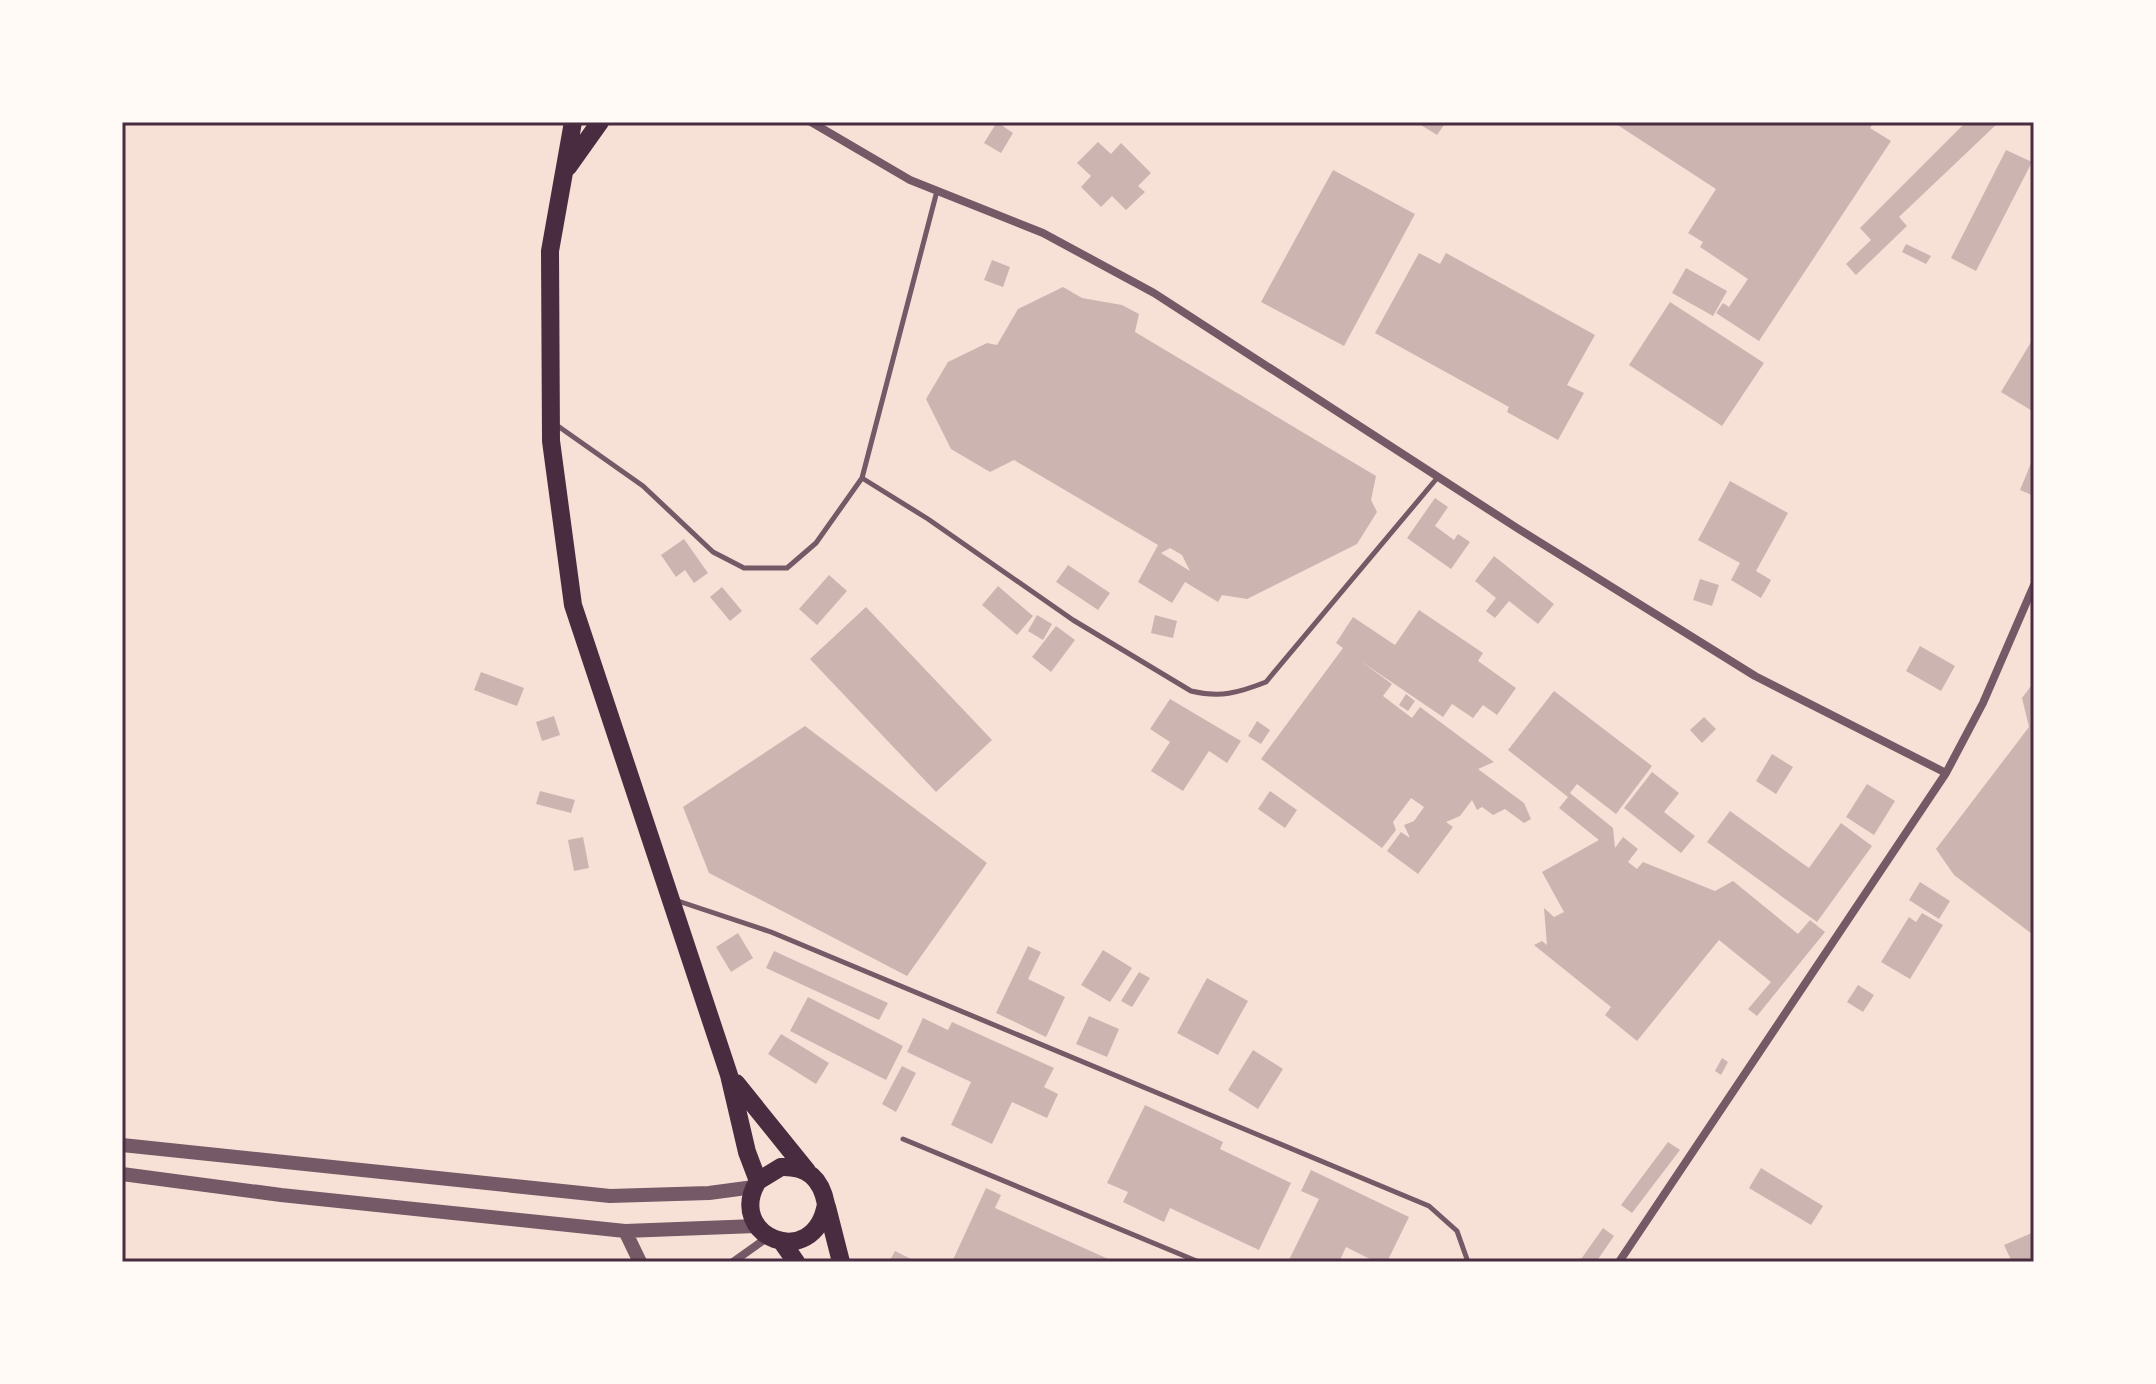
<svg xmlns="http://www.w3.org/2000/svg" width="2156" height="1384" font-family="'PT Serif',serif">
<rect width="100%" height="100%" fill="#f7e1d7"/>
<!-- building -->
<path fill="#ccb4b1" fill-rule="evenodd" d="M997 122 1013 133 1001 153 984 143Z
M1416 122H1446L1437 135Z
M1613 122H1868L1872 125 1870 128 1891 141 1759 341 1716 313 1723 303 1729 307 1748 279 1700 247 1703 242 1688 233 1716 189Z
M1966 122H1999L1899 217 1907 226 1856 275 1846 264 1871 240 1860 228Z
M1098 142 1111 154 1121 143 1151 173 1138 186 1145 192 1126 210 1112 196 1101 207 1081 187 1091 176 1077 163Z
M2006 150 2032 162 1976 271 1951 258Z
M1333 170 1415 214 1344 346 1261 302Z
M1906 244 1931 256 1926 264 1902 252Z
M1419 253 1440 264 1446 253 1595 335 1567 385 1584 393 1558 440 1507 412 1509 407 1375 333Z
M992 260 1010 267 1003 287 984 280Z
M1686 268 1727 291 1713 316 1672 293Z
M1063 287 1082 298 1122 305 1139 314 1135 332 1376 476 1371 500 1377 512 1357 544 1247 599 1222 595 1218 602 1185 582 1172 603 1138 582 1158 545 1014 460 990 472 951 449 926 399 948 362 987 343 997 345 1018 309ZM1170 548 1182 555 1190 571 1161 553Z
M1670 302 1764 363 1722 426 1629 365Z
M2034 337V412L2001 392Z
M2034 456V496L2020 490Z
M1730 481 1788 513 1756 571 1771 580 1761 598 1731 580 1740 563 1698 540Z
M1435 498 1448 507 1435 526 1454 540 1458 534 1470 542 1451 569 1407 538Z
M684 539 708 573 694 583 685 570 676 577 661 555Z
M1494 556 1554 604 1538 624 1509 601 1495 618 1486 611 1496 598 1475 581Z
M1068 565 1110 593 1098 610 1056 582Z
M829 575 847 591 817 625 799 609Z
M1700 579 1719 585 1712 606 1693 600Z
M998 586 1033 616 1017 635 982 605Z
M722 587 742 611 730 621 710 597Z
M866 607 992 740 936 792 810 659Z
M1419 610 1483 653 1478 661 1516 688 1497 715 1483 705 1473 718 1452 704 1443 717 1359 660 1392 684 1383 696 1412 718 1420 707 1494 762 1478 769 1524 803 1531 819 1524 823 1505 809 1493 815 1482 807 1477 810 1472 800 1460 816 1446 822 1453 827 1418 874 1387 851 1401 832 1410 838 1404 825 1414 821 1424 807 1411 798 1393 822 1396 830 1382 848 1261 759 1343 648 1336 643 1353 617 1395 645Z
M1037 615 1052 624 1043 640 1028 631Z
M1155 615 1177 621 1173 638 1151 633Z
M1056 626 1075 640 1051 672 1032 657Z
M1920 646 1955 666 1941 691 1906 671Z
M481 672 524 688 517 706 474 690Z
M2034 682V933L2032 934 1954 875 1936 849 2029 727 2022 698Z
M1554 691 1652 766 1616 814 1577 784 1570 793 1613 828 1615 848 1623 837 1638 849 1628 862 1637 869 1643 862 1715 891 1733 881 1798 934 1810 920 1825 932 1757 1016 1748 1009 1771 982 1719 940 1637 1041 1605 1015 1611 1007 1534 945 1542 941 1547 945 1544 908 1554 917 1564 912 1542 872 1599 840 1559 808 1568 797 1508 750Z
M1406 694 1415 701 1408 711 1399 705Z
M1170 699 1241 741 1227 763 1209 751 1183 791 1151 771 1170 742 1150 729Z
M554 716 560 735 542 741 536 722Z
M1704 717 1716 729 1702 743 1690 730Z
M1257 721 1270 730 1261 744 1248 736Z
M805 726 987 863 907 976 709 873 683 807Z
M1772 754 1793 767 1776 794 1756 781Z
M1652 772 1679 793 1664 812 1695 836 1681 853 1624 808Z
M1867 784 1895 801 1874 835 1846 817Z
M540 791 575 800 571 813 536 804Z
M1270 791 1297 810 1285 828 1258 809Z
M1730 811 1809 868 1841 823 1872 846 1817 922 1707 842Z
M583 837 589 868 574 871 568 840Z
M1920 882 1950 901 1939 919 1909 900Z
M1922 913 1943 925 1910 979 1881 962 1909 917 1916 922Z
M738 933 753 958 731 972 716 947Z
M1028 946 1041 952 1028 979 1065 997 1046 1037 996 1013Z
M1103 950 1132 968 1110 1002 1081 985Z
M774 951 888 1003 879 1020 766 968Z
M1139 972 1150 978 1132 1007 1121 1001Z
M1207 978 1248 1001 1218 1055 1177 1033Z
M1858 985 1874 995 1863 1012 1847 1002Z
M808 997 903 1046 886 1080 790 1031Z
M1089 1016 1119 1029 1107 1057 1076 1044Z
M923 1018 948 1030 952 1022 1054 1068 1044 1087 1058 1094 1047 1118 1012 1102 992 1144 951 1125 971 1082 907 1052Z
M781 1034 829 1063 816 1084 768 1054Z
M1253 1050 1283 1069 1258 1109 1228 1090Z
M1722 1058 1728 1062 1721 1075 1715 1071Z
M902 1066 916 1073 896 1112 882 1104Z
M1145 1105 1223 1142 1220 1149 1291 1183 1259 1250 1170 1208 1164 1222 1123 1202 1128 1192 1107 1183Z
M1668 1142 1680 1150 1632 1213 1621 1205Z
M1761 1168 1823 1206 1811 1225 1749 1188Z
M1311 1170 1409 1217 1387 1262H1376L1346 1247 1339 1262H1288L1319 1199 1301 1191Z
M986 1188 1001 1195 995 1208 1115 1262H952Z
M1603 1228 1614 1236 1596 1262H1579Z
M2034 1232V1262H2012L2004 1245Z
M895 1251 917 1262H889Z"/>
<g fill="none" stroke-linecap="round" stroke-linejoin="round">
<!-- service -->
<path stroke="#755966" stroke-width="5" d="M555 424 643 486 713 552 744 568H787L816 543 862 478 937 191
M862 478 928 519 1073 620 1191 691C1220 698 1238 693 1266 682L1438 477
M678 901 771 932 1429 1206 1457 1231 1468 1262
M903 1139 1199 1262"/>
<!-- minor -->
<path stroke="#755966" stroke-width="8" d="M811 122 910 180 1043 233 1154 293 1517 528 1755 676 1946 773
M733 1262 768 1237
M1619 1262 1946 773 1983 703 2034 585"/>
<!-- tertiary -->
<path stroke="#755966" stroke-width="14" d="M122 1145 610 1196 709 1193 754 1187
M122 1174 281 1195 625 1231 756 1226
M625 1231 640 1262"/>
<!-- primary -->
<path stroke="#4a2c40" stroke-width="18" d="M573 122 550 251 551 441 573 605 729 1075 747 1152 758 1181C724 1236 814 1273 826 1204 821 1178 807 1166 781 1167L758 1181
M568 167 600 122
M736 1083 807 1171
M827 1207 841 1262
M782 1242 796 1262"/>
</g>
<!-- border -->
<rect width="2156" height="1384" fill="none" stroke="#fffaf5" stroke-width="248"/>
<rect x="124" y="124" width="1908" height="1136" fill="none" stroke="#4a2c40" stroke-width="3"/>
</svg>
